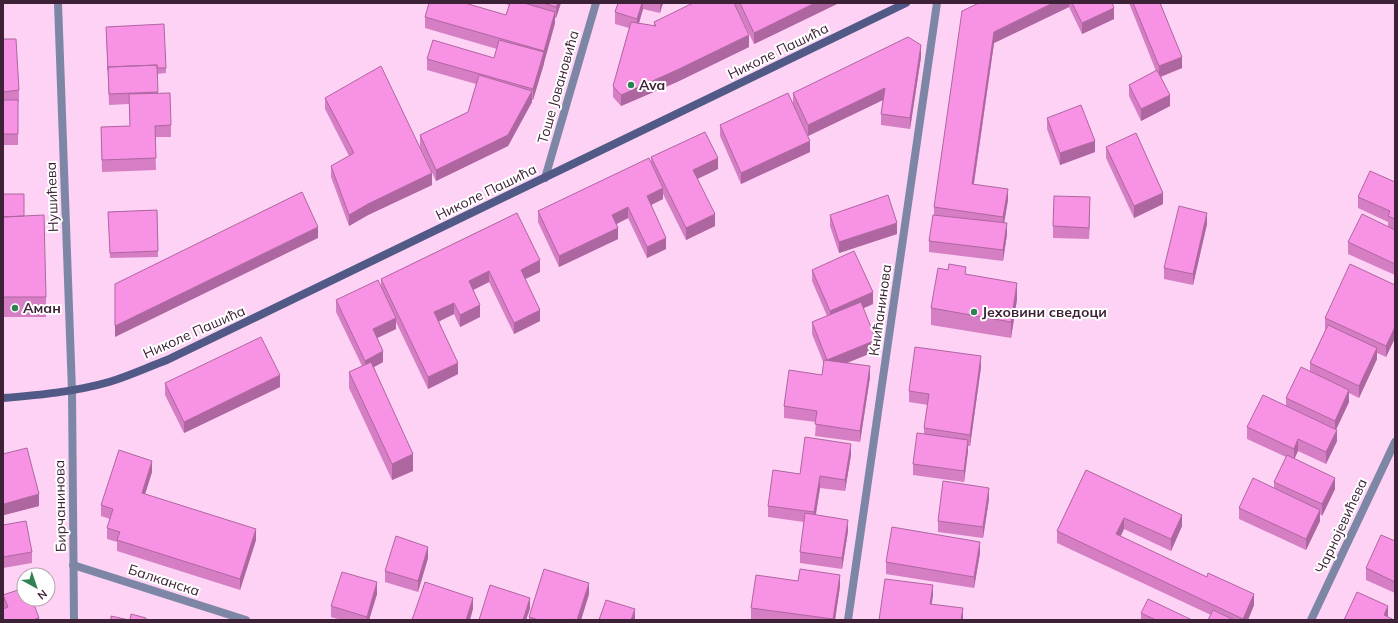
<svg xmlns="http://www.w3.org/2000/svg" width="1398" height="623" font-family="Mulish,sans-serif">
<rect width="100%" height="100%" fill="#fed2f4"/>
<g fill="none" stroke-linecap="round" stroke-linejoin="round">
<!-- minor -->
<path stroke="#7e86a6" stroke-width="8" d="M58 3 72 391
M545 178 596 3
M73 565 246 620
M848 620 937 3
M1311 620 1395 442"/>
<!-- tertiary -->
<path stroke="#7e86a6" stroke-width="8" d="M72 391 74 620"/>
<!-- secondary -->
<path stroke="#515a87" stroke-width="8" d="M3 398C39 395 74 392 109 382 129 376 148 367 167 360L906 3"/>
</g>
<!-- wall -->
<path fill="#d57ec4" d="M503 3H561L556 18H555V23L533 100H532V102L508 146 436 181 420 147V135L468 112 476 84 427 70V59L494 58 497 49 425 28V17L506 15 509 5Z
M618 3H663L660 13 643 9 639 23 654 26V22L749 47 677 82 621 106 613 97V86L629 28 615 24V12Z
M734 3H839L754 44Z
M979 3H1112L1114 19 1082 34 1069 7 994 43 974 184 1008 200 1004 223 1007 234 1003 261 929 252V241L934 215V207Z
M1129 3H1160L1182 68 1161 77 1170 106 1141 121 1129 96V85L1156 71Z
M106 32 166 68V73L157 74 158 93 171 125V137H155L156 170 102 172 101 127 130 126 129 104 109 105Z
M3 39 19 90V102H18V145H3Z
M921 57 910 129 881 125V114L883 100 808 136 801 121 810 152 741 184 720 136V125L793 103V93Z
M325 98 432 185 368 215 349 226 331 177V166L349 156 325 109Z
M1047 118 1095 152 1060 165 1047 129Z
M1106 147 1163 204 1134 218 1106 158Z
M651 157 718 169 697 179 715 226 686 240 663 194V199L651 205 666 249 647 258 628 218 617 224 618 239 559 267 538 222V211L651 162Z
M1395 182V275L1348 254V242L1388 226V222L1358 208V197Z
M3 194 24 216 46 297V317H3Z
M1090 208 1089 239 1053 238V226Z
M157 210 158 257 110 258 108 212Z
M517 213 540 272 525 279 540 321 514 334 489 282 473 290 480 317 460 327 454 314 439 321 458 374 428 389 396 322V329L377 338 383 362 374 367 413 471 392 480 349 388V372L362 366 336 312V300L381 286V279Z
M830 215 897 234 839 253 830 226Z
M1207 224 1193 285 1164 279V268Z
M812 270 873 304 863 308 876 351 847 363 870 377 860 442 815 436 816 422 784 418V406L822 375 824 364 812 334V322L827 316 812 281Z
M966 274 1017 299 1011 338 931 325V308Z
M1395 285V338L1386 357 1377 353V359L1359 398 1349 393V402L1336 429 1337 441 1326 464 1298 451 1294 458 1335 489 1322 516 1320 514V521L1306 550 1239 519V508L1274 488V482L1286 457 1247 439V427L1286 406V398L1310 372V363L1326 329H1325V318Z
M981 367 970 446H968V451L964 482 913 475V464L924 434V428L928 405 909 402V391Z
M165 383 280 387 184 433 165 395Z
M3 454 39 506 4 515 3 512Z
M851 455 845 491 820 488 816 515 848 531 842 569 800 563V552L804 522 768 517V506L800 474Z
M1086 470 1182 526 1171 551 1124 529 1121 536 1254 605 1248 620H1208L1211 615 1057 543V531Z
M152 472 145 494 256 540 240 590 117 551V542L107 539V528L110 519 101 516V505Z
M989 499 983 538 938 532V521Z
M3 525 32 552V563L3 568Z
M1395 541V593L1366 580V568Z
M980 553 974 588 886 574V562Z
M428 558 418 592 385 582V571Z
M798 581 840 586 835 620H757L751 619V608Z
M377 594 369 620H341L331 617V606Z
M589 594 581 620H529V617Z
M3 595 39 620 4 608 3 607Z
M1141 613 1192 620H1141Z"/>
<!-- shaded-wall -->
<path fill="#ae66a0" d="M558 3H561L556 18V7Z
M642 3H643V9L637 30V19Z
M660 3H663L660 13Z
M815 3H839L754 44V33Z
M1053 3H1069V7L994 43 972 195V184L994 32Z
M1114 8V19L1082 34V23Z
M555 12V23L544 63V51Z
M749 35V47L677 82 621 106V95Z
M921 45V57L910 129V118Z
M544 52V64L533 100V89Z
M1182 57V68L1159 77V66Z
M885 88V99L808 136V125Z
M532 91V102L508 146 436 181V170Z
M1170 95V106L1141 121V109Z
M810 141V152L741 184V173Z
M1095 141V152L1060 165V153Z
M718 158V169L693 181V170Z
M432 173V185L368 215 349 226V215L368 204Z
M663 188V199L647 207V196Z
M1008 189V200L1003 229V217Z
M1163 193V204L1134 218V206Z
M1090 197V208L1089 239V228Z
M628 207V218L612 226V215Z
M1207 213V224L1193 285V274Z
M715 214V226L686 240V228Z
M897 223V234L839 253V242Z
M1007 223V234L1003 261V250Z
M318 227V238L115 337V326Z
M618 228V239L559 267V256Z
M666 238V249L647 258V247Z
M540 260V272L521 281V270Z
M489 271V282L469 292V281Z
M1017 283V299L1011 338V322Z
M873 292V304L830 323V311Z
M454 303V314L434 324V312Z
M480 305V317L460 327V315Z
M540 310V321L514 334V323Z
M396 318V329L373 340V329Z
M1395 327V338L1386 357V346Z
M876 340V351L827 371V360Z
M1377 348V359L1359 398V386Z
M383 351V362L365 372V361Z
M981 356V367L970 446V435Z
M458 363V374L428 389V377Z
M870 366V377L860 442V431Z
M280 375V387L184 433V422Z
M1349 390V402L1335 432V421Z
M1337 430V441L1326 464V452Z
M1298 439V451L1294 460V449Z
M968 440V451L964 482V471Z
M851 444V455L845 491V480Z
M413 454V471L392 480V464Z
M152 461V472L142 504V493Z
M820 476V488L814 524V512Z
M1335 478V489L1322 516V504Z
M989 488V499L983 538V527Z
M39 494V506L4 515V504Z
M1320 510V521L1306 550V539Z
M1182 515V526L1171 551V539Z
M1124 518V529L1116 545V534Z
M848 520V531L842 569V558Z
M256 529V540L240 590V579Z
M980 542V553L974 588V577Z
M428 547V558L418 592V581Z
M840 575V586L835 620H833Z
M377 582V594L369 620H367V617Z
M589 583V594L581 620H577Z
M933 585V596L930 615V604Z
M1254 594V605L1248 620H1243V619Z
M473 598V609L470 620H466Z
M530 598V609L526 620H523Z
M1388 606V617L1384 615Z
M963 608V619L961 620Z
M635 609V620H631Z
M39 618V620H33Z"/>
<!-- building -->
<path fill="#f892e4" stroke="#ae66a0" d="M429 3H465L506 15 510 3H524L555 12 544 51 425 17Z
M543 3H558L556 7Z
M618 3H642L637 19 615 12Z
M693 3H734L749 35 677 70 621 95 613 86 631 22 656 26 654 22Z
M740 3H815L754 33Z
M979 3H1053L994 32 972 184 1008 189 1003 217 934 207 962 11Z
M1072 3H1112L1114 8 1082 23Z
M1133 3H1160L1182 57 1159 66Z
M164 24 166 68H157V65L108 67V70L106 27Z
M908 37 921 45 910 118 881 114 885 88 808 125 793 93Z
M3 39H16L19 90 3 92Z
M433 40 494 58 499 40 544 52 533 89 427 59Z
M157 65 158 92 109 94 108 67Z
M381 66 432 173 368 204 349 215 331 166 354 153 325 98Z
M1157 70 1170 95 1141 109 1129 85Z
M479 75 532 91 508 135 436 170 420 135 468 112Z
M170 93 171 125 155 126 156 158 102 160 101 127 130 126 129 94Z
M788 93 810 141 741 173 720 125Z
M3 100H18V134H3Z
M1081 105 1095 141 1060 153 1047 118Z
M705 132 718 158 693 170 715 214 686 228 651 157Z
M1136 133 1163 193 1134 206 1106 147Z
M649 158 663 188 647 196 666 238 647 247 628 207 612 215 618 228 559 256 538 211Z
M1370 171 1395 182V219L1388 216 1390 211 1358 197Z
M302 192 318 227 115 326V284Z
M3 194H24V216L3 217Z
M888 195 897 223 839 242 830 215Z
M1054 196 1090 197 1089 228 1053 226Z
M1179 206 1207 213 1193 274 1164 268Z
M157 210 158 251 110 253 108 212Z
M517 213 540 260 521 270 540 310 514 323 489 271 469 281 480 305 460 315 454 303 434 312 458 363 428 377 381 279Z
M1362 214 1395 230V264L1348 242Z
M44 215 46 297H3V217Z
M933 215 1007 223 1003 250 929 241Z
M854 251 873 292 830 311 812 270Z
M949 264 966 267 965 274 1017 283 1011 322 931 308 938 268 948 270Z
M1350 264 1395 285V327L1386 346 1325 318Z
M378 280 396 318 373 329 383 351 365 361 336 300Z
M861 302 876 340 827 360 812 322Z
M1328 325 1377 348 1359 386 1310 363Z
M261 337 280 375 184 422 165 383Z
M915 347 981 356 970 435 924 428 929 394 909 391Z
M824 360 870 366 860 431 815 424 817 411 784 406 789 370 822 375Z
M371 362 413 454 392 464 349 372Z
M1301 367 1349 390 1335 421 1286 398Z
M1263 395 1337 430 1326 452 1298 439 1294 449 1247 427Z
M917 433 968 440 964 471 913 464Z
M805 437 851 444 845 480 820 476 814 512 768 506 773 470 800 474Z
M27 448 39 494 4 504 3 501V454Z
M119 450 152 461 142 493 256 529 240 579 117 540 120 532 107 528 113 509 101 505Z
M1287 455 1335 478 1322 504 1274 482Z
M1086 470 1182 515 1171 539 1124 518 1116 534 1207 577 1208 573 1254 594 1243 619 1057 531Z
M1253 478 1320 510 1306 539 1239 508Z
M943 481 989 488 983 527 938 521Z
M805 513 848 520 842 558 800 552Z
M26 521 32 552 3 557V525Z
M892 527 980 542 974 577 886 562Z
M1381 535 1395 541V582L1366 568Z
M396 536 428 547 418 581 385 571Z
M544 569 589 583 577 620H571L569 619 568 620H539L529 617Z
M800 569 840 575 833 619 751 608 756 575 798 581Z
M342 572 377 582 367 617 331 606Z
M885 579 933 585 930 604 963 608 961 620H879Z
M425 582 473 598 466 620H412Z
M490 585 530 598 523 620H479Z
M24 588V599H32L39 618 33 620H3V609L8 607 3 595Z
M1357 592 1388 606 1384 615 1394 620H1344Z
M1148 599 1192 620H1156L1141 613Z
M606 600 635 609 631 620H599Z
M1213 610 1234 620H1208Z
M131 614 146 618V620H130Z
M111 616 129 620H111Z"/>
<!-- markers -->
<g fill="#318253" stroke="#fff" stroke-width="1.5">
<circle cx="631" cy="85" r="4"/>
<circle cx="15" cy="308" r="4"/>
<circle cx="974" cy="312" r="4"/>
</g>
<g text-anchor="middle" stroke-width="4" stroke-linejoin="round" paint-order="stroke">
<!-- street labels -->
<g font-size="14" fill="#3d2137" stroke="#fff">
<text transform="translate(778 51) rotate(-26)" y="5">Николе Пашића</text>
<text transform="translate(558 87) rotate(-74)" y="5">Тоше Јовановића</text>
<text transform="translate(486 192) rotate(-26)" y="5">Николе Пашића</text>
<text transform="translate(52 197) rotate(-92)" y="5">Нушићева</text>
<text transform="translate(880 310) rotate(-82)" y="5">Книћанинова</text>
<text transform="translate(194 332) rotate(-24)" y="5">Николе Пашића</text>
<text transform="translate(60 506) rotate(-91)" y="5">Бирчанинова</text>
<text transform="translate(1341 526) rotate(-65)" y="5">Чарнојевићева</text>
<text transform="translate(164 580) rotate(18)" y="5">Балканска</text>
</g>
<!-- poi labels -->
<g font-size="14" font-weight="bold" fill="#3d2137" stroke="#fff" text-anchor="start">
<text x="639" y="90">Ava</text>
<text x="23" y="313">Аман</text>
<text x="982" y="317">Јеховини сведоци</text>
</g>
</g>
<!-- border -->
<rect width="1398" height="623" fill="none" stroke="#3d2137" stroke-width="8"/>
<!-- north arrow -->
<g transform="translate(36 587) rotate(140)"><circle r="19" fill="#ffffff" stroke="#b1a6af"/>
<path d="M0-3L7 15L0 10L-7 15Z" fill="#318253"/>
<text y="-6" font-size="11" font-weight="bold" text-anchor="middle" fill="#3d2137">N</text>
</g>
</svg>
